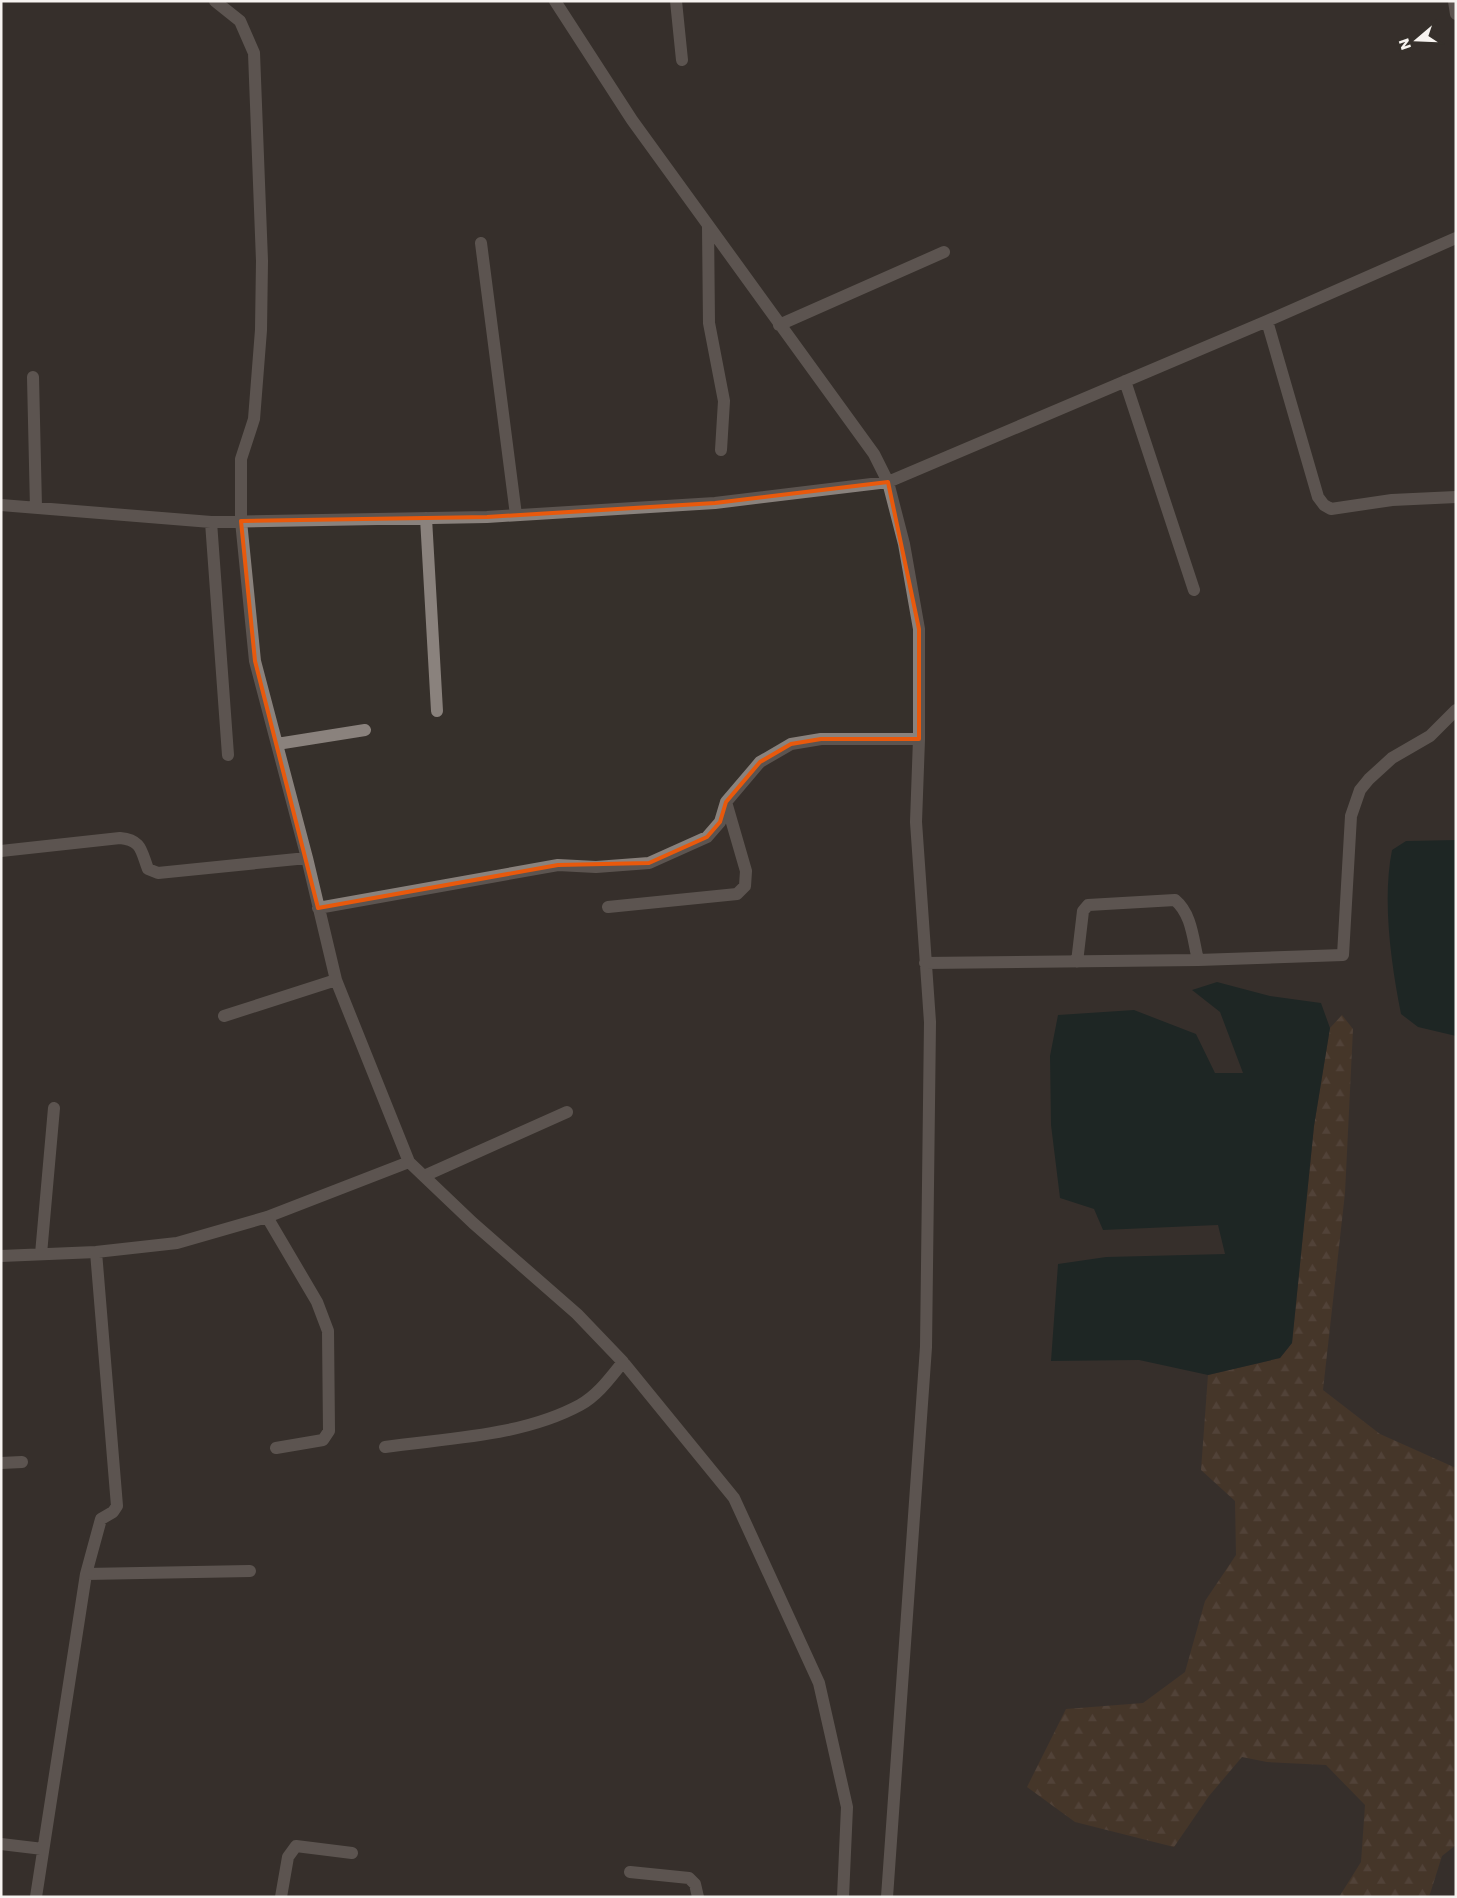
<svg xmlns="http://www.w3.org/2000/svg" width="1457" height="1898" font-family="Poppins,sans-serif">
<defs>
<pattern id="forest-firs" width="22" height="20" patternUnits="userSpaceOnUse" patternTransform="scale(1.25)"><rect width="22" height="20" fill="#583e27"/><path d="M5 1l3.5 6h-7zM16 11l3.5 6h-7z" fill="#715a47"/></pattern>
</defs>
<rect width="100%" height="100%" fill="#36302b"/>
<!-- forest -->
<path fill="url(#forest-firs)" d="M1342 1015 1353 1029 1345 1193 1323 1390 1380 1434 1456 1468V1845L1442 1856 1429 1897H1339L1361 1862 1365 1805 1326 1765 1267 1762 1242 1757 1209 1796 1174 1847 1075 1822 1027 1787 1066 1709 1143 1703 1185 1672 1205 1601 1236 1555 1235 1501 1201 1470 1208 1375 1280 1358 1292 1343 1314 1126 1330 1028Z"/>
<!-- water -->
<path fill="#021b1c" d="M1456 840V1036L1418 1027 1401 1014C1391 963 1382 900 1392 850L1406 841Z
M1217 982 1270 996 1321 1003 1330 1028 1314 1126 1292 1343 1280 1358 1208 1375 1139 1360 1051 1361 1058 1264 1106 1257 1225 1254 1218 1225 1103 1230 1094 1209 1060 1198 1051 1125 1050 1056 1058 1015 1134 1010 1196 1034 1215 1073H1243L1220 1012 1192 990Z"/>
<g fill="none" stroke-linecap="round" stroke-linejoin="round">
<!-- minor -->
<path stroke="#8a827d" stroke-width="12" d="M215 1 240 21 254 53 262 261 261 330 254 419 241 459V521L255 661 307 858 336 980 409 1162 473 1223 577 1314 623 1362 734 1498 819 1683 847 1807 843 1897
M555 1 632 120 874 454 888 482 904 544 919 629V739L916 822 930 1022 926 1347 887 1897
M676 1 682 60
M1454 1 1456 14
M708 226 709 323 724 401 721 450
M481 243 516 515
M1267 321 1318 497 1324 505 1331 509 1392 500 1456 497
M779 325 944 252
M33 377 36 508
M1125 381 1194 590
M1 505 211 522 487 517 715 503 888 482 1267 321 1456 238
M426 518 437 711
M211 522 228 755
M277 744 365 730
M1 851 120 838C142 840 141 851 148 869L158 873 307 858
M608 907 737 894 745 886 746 871 726 802 760 762 791 744 821 739H919
M318 908 558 865 596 867 649 863 707 837 720 822 726 802
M1077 962 1083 911 1088 905 1175 900C1192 914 1193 940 1198 960
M925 963 1198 960 1343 955 1351 816 1360 790 1369 779 1392 758 1430 736 1456 710
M224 1016 336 980
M424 1176 567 1112
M267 1217 317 1302 328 1331 329 1431 323 1440 276 1448
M41 1254 54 1108
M1 1256 96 1252 177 1243 267 1217 409 1162
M385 1447C449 1438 523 1436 580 1405 598 1395 610 1378 623 1362
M1 1463 22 1462
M86 1574 101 1519 113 1512 117 1506 96 1252
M1 1844 43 1849
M630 1872 689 1878 695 1884 698 1897
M36 1897 86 1574 250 1571
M281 1897 288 1857 296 1846 352 1853"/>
</g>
<!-- marked area -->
<path d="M0 0H1457V1898H0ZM888 482 919 629V739H821L791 744 760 762 726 802 720 822 707 837 649 863 558 865 318 908 255 661 241 521 487 517 715 503Z" fill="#36302b" fill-opacity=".55" fill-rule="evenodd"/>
<path fill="none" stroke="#e8590c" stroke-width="4" stroke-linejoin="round" d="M888 482 919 629V739H821L791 744 760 762 726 802 720 822 707 837 649 863 558 865 318 908 255 661 241 521 487 517 715 503Z"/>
<!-- border -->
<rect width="1457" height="1898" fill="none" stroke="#f7f3f0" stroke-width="5"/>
<!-- north arrow -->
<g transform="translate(1417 40) rotate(251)" stroke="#36302b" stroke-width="4" paint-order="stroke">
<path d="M0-4L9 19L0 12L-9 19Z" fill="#f7f3f0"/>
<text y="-8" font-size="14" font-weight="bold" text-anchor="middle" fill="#f7f3f0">N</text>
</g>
</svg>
